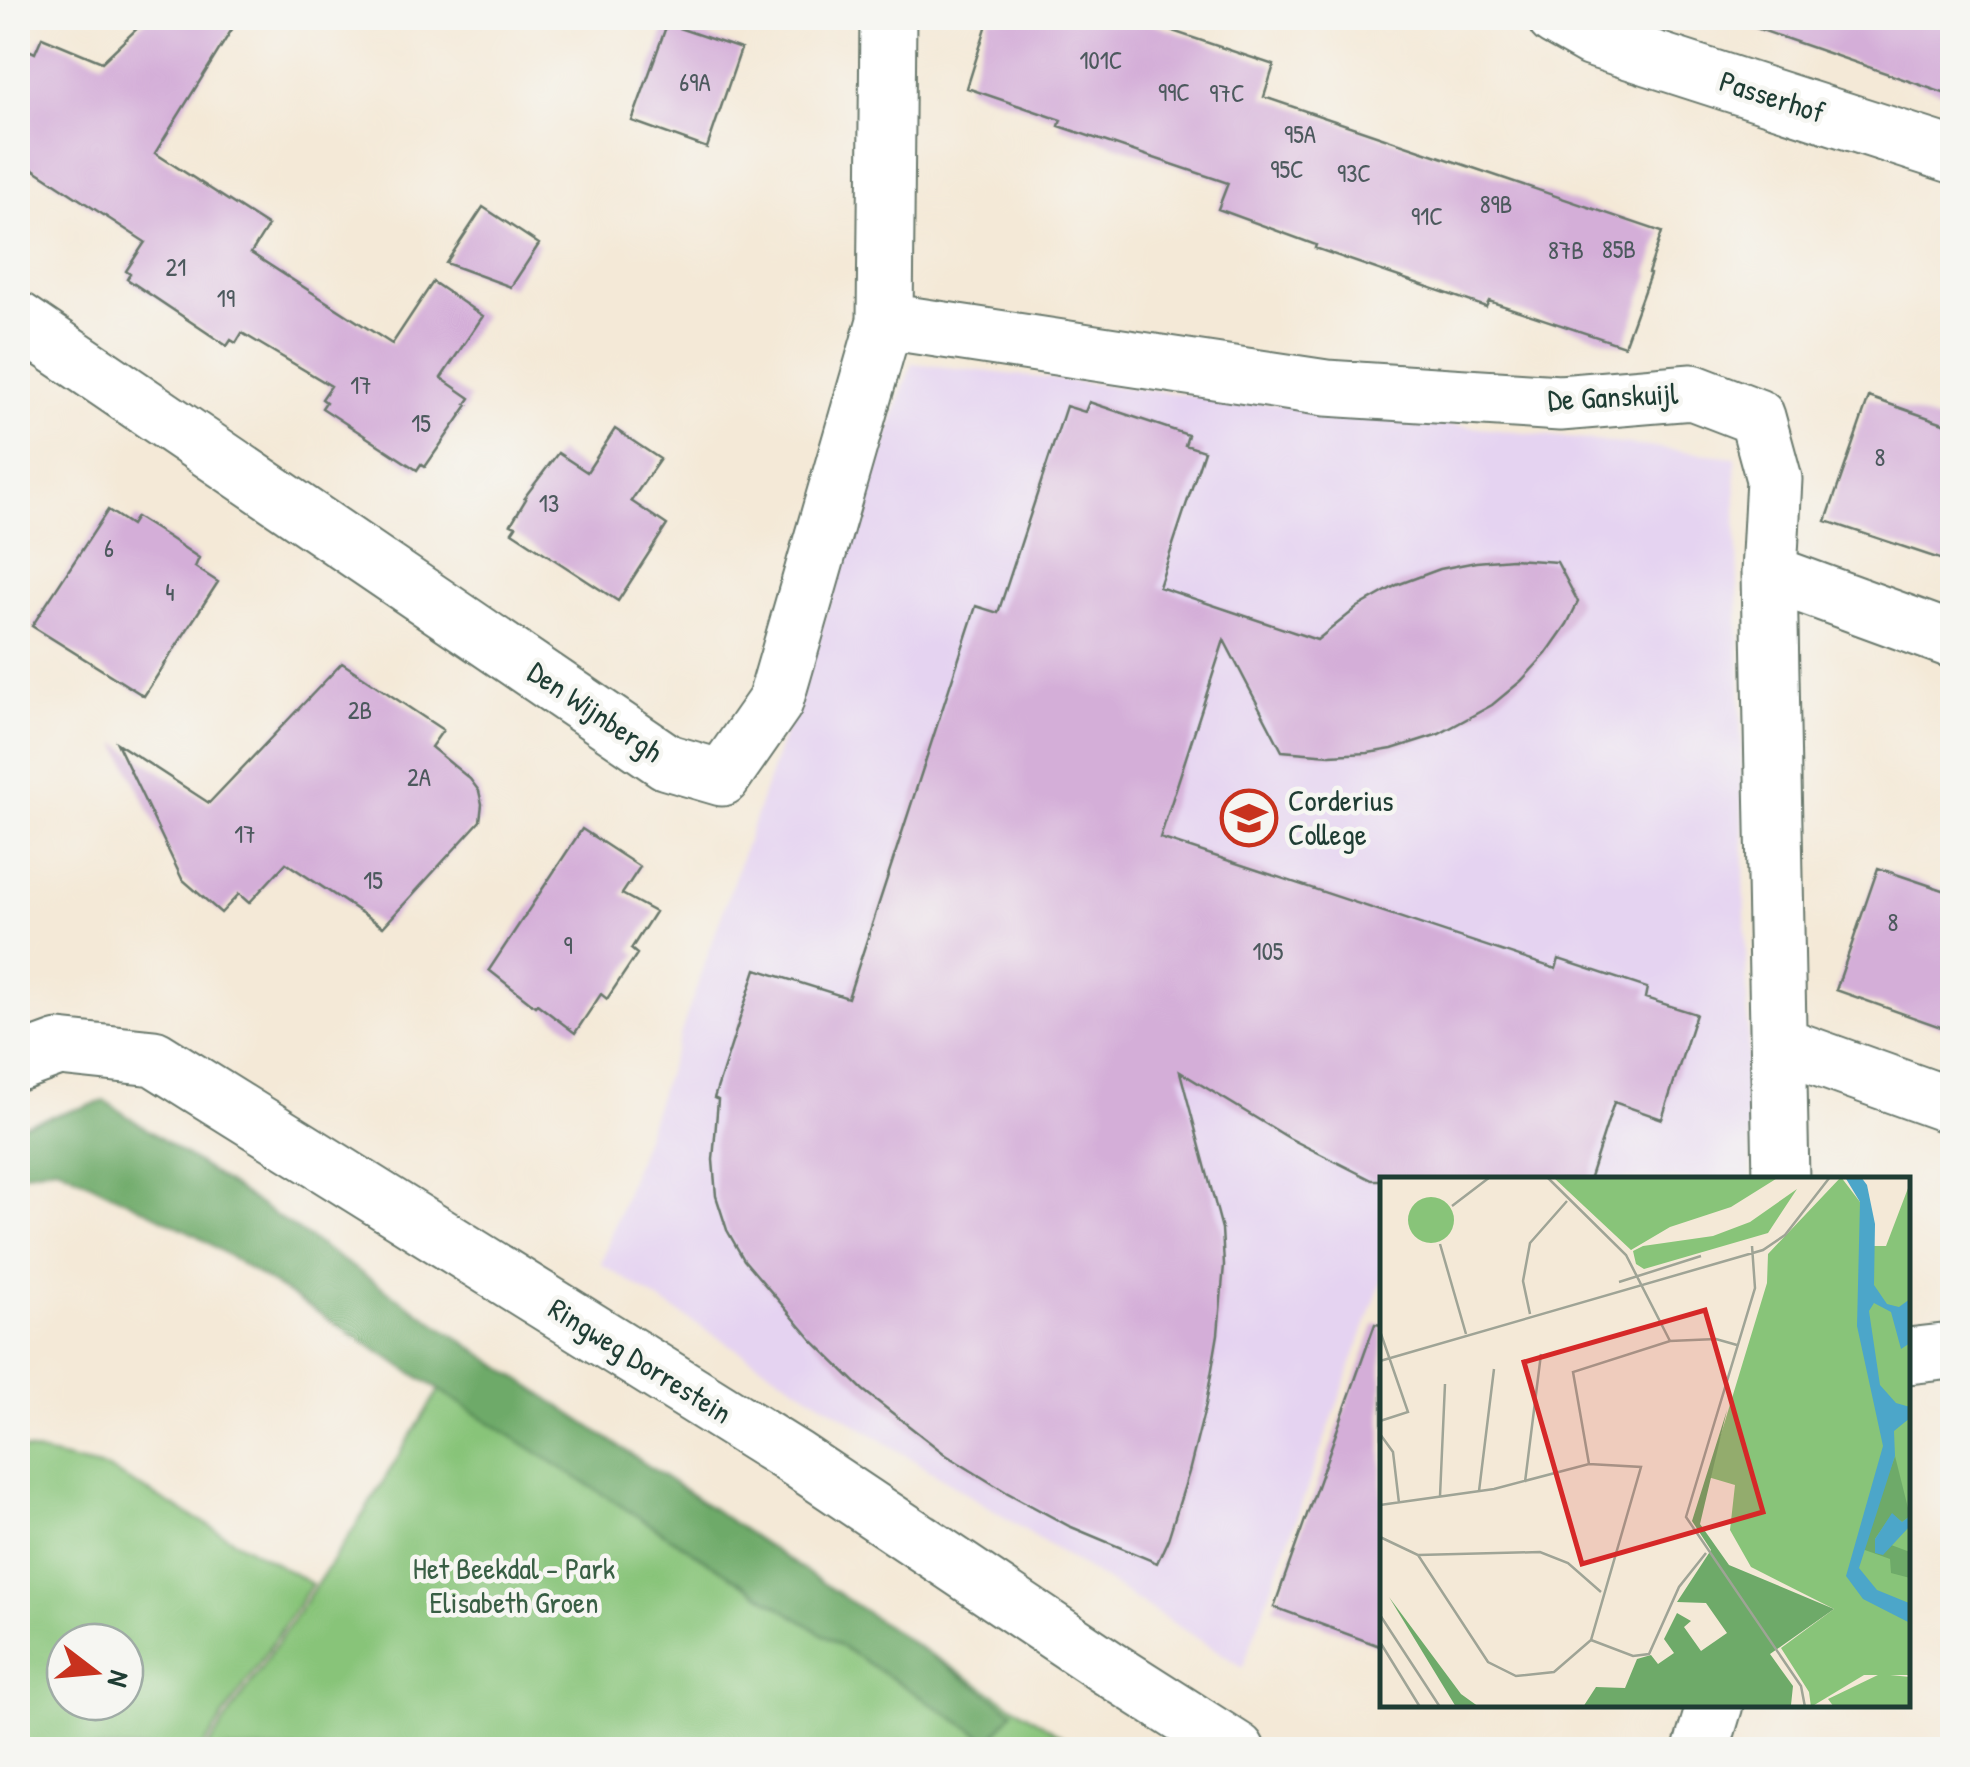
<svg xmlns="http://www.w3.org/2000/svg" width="1970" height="1767" font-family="'Patrick Hand',sans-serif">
<rect width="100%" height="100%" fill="#f6f6f2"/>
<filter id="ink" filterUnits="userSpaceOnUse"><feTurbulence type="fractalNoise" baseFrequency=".01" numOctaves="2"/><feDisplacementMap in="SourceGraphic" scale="20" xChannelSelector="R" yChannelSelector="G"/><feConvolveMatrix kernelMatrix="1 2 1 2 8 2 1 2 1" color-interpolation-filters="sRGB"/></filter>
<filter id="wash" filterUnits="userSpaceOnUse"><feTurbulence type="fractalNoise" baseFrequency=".0048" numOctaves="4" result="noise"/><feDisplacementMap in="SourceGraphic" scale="40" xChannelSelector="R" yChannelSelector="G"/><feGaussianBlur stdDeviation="2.25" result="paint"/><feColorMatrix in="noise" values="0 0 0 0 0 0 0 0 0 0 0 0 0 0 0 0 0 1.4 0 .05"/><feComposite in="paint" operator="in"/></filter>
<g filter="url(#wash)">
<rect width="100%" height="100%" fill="#f4e9d7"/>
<!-- built -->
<path fill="#e5d3f1" d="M912 363 1735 457 1751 1179 1382 1180V1280L1243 1667 601 1264Z"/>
<!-- green -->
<path fill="#88c479" stroke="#548056" stroke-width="2.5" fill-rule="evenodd" d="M458 1359 1052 1730 1080 1749 206 1750 359 1521Z
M18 1448 108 1469 312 1584 202 1749H18ZM65 1642H125V1702H65Z"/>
<!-- forest -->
<path fill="#6eaa69" stroke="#46744e" stroke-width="2.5" d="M105 1101 1013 1711 990 1741 196 1235 56 1166 18 1174V1126Z"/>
<g id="blocks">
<!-- building -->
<path fill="#d4aed8" d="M148 18H239L155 153 268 226 251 253 392 344 433 282 483 316 441 378 470 398 466 404 468 405 425 467 421 464 417 470 322 408 326 402 322 399 331 386 242 333 236 343 231 340 227 346 127 279 130 274 126 271 145 242 18 159V45L35 53 42 37 102 62Z
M989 18H1134L1274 65 1264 97 1662 232 1648 273 1650 274 1624 346 1489 301 1486 307 1315 248 1316 245 1218 209 1228 183 1059 126 1061 120 967 88Z
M1749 18H1952V96L1747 25Z
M667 24 741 49 707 148 632 121Z
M483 207 539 244 511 287 446 263Z
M1869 397 1952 426V563L1826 521Z
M1089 402 1188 435 1185 445 1204 451 1159 587 1317 640 1358 607 1397 585 1440 569 1476 562 1512 559 1557 562 1578 602 1567 624 1546 654 1521 681 1492 705 1439 734 1392 749 1368 753 1330 755 1282 751 1224 640 1160 838 1556 969 1559 959 1647 988 1645 998 1696 1014 1662 1119 1614 1102 1589 1180H1372L1289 1138 1180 1072 1222 1229 1224 1265 1218 1334 1206 1404 1189 1472 1168 1539 1157 1563 1069 1526 1006 1492 946 1455 863 1390 813 1341 744 1260 727 1230 716 1196 713 1160 718 1100 714 1098 756 969 848 998 976 606 998 613 1066 406 1085 412Z
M615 429 660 459 631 501 667 525 618 601 512 532 516 526 511 524 526 499 524 498 558 453 587 472Z
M108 510 131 525 136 517 168 537 199 558 195 567 218 582 144 696 32 626Z
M342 663 443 730 431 747 470 779 479 791 482 804 480 821 383 927 286 863 249 903 239 894 221 913 182 879 117 743 209 803Z
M582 829 640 867 622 894 655 912 631 949 637 954 607 999 601 994 575 1033 537 1004 535 1006 489 970Z
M1878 868 1952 893V1031L1836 990Z
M1375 1324 1382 1325V1647L1274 1607Z"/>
</g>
</g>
<g filter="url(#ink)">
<use href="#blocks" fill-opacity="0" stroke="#6a796d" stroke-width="2.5"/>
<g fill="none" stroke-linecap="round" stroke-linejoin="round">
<!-- street casing -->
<g stroke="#6a796d" stroke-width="59">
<path id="street" d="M1555 18 1592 39 1952 155
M18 320 667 762 722 778 775 702 885 321 888 18
M885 321 1326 388 1560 403 1692 392 1757 417 1774 479 1769 573 1781 1180
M1769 573 1952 640
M1779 1044 1952 1106
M18 1063 59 1048 154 1058 795 1458 1107 1667 1237 1750
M1908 1356 1952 1351
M1701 1750 1715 1704"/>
</g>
<!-- street -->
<use href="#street" stroke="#fff" stroke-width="55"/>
</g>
</g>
<!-- icons -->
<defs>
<g id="school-ring" transform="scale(2.875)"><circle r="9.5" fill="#f6f6f2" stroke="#c8321e" stroke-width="1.5"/><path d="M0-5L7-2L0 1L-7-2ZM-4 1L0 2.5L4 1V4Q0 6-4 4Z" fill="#c8321e"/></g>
</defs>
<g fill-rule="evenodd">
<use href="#school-ring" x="1249" y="818"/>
</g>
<g text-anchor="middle" stroke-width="9" stroke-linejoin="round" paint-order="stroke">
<!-- number labels -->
<g font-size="25" fill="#4c595d">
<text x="1101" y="69">101C</text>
<text x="695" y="91">69A</text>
<text x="1174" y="101">99C</text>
<text x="1227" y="102">97C</text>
<text x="1300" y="143">95A</text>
<text x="1287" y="178">95C</text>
<text x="1354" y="182">93C</text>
<text x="1496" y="213">89B</text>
<text x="1427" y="225">91C</text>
<text x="1619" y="258">85B</text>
<text x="1566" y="259">87B</text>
<text x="176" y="276">21</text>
<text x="226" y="307">19</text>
<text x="361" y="394">17</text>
<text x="421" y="432">15</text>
<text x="1880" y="466">8</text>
<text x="549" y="512">13</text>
<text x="109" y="557">6</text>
<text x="170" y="601">4</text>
<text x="360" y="719">2B</text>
<text x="419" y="786">2A</text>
<text x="245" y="843">17</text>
<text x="373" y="889">15</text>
<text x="1893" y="931">8</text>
<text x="568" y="954">9</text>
<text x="1268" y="960">105</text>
</g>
<!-- street labels -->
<g font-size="30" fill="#1f3d34" stroke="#f6f6f2">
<text transform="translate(1772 97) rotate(18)" y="10">Passerhof</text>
<text transform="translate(1613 397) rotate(-3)" y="10">De Ganskuijl</text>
<text transform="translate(595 712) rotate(34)" y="10">Den Wijnbergh</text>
<text transform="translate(640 1361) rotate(32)" y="10">Ringweg Dorrestein</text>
</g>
<!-- poi labels -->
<g font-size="30" fill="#1f3d34" stroke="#f6f6f2" text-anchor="start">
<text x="1288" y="811">Corderius<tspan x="1288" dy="34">College</tspan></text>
</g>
<!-- park labels -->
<g font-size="30" fill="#395f45" stroke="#f6f6f2">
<text x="514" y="1579">Het Beekdal - Park<tspan x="514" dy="34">Elisabeth Groen</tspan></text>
</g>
</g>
<!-- overview -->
<g transform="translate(1380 1177)">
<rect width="530" height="530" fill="#f4e9d7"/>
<path d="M173 0H399L351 30 290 50 251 73ZM461 0 480 25 481 69H506L530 6V498H484L431 530 429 515 401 471 454 432 371 390 350 353 355 308 328 300 387 106 388 77ZM417 12 388 56 264 92 256 87 253 74 263 69 333 59 370 45ZM28 43a23 23 0 1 1 46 0a23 23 0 1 1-46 0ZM500 497 530 500V530H454L448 522Z" fill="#88c479"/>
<path d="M347 233 320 347 349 388 454 432 390 477 413 509 411 528 203 530 216 510 245 511 257 482 271 478 278 487 294 476 284 462 297 436 311 444 304 450 321 474 347 456 326 426 297 425 331 373 312 344ZM515 279 530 339 522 345 512 337 495 362 530 375V401L511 396 510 382 482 372ZM9 420 81 517 99 530H76Z" fill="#6eaa69"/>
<path d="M465 0H481L487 8 495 47 494 108 507 127 519 130 530 122V166L521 172 511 135 494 126 489 134 500 208 516 226 530 230V241L514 254 515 279 479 391 497 413 529 426 530 446 483 422 466 399 503 269 477 149 480 25ZM512 336 522 345 530 339V349L503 378 495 376V362Z" fill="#4ca6c9"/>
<path fill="none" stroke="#9fa496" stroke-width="2.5" d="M167 0 246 78 290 164M72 29 110 0M60 67 86 157M372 69 375 111 306 340 421 509 425 530M239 105 321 79M150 137 143 104 150 66 187 24M0 154 28 235 0 244M0 184 383 73 405 58 450 0M0 257 13 275 19 326M209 287 193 195 290 164 336 162 357 168M145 305 161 177M99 314 114 192M60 319 65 207M0 328 114 312 209 287 261 290 211 463 174 495 136 499 108 485 38 378 0 360M38 378 160 375 188 386 221 415M0 438 60 530M211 463 253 479 269 477 299 410 326 376M0 465 40 530"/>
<path fill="#d62828" fill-opacity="0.15" stroke="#d62828" stroke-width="5" d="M325 133 383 335 202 387 144 185Z"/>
<rect width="530" height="530" fill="none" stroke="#1f3d34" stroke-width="5"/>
</g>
<!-- margin -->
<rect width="1970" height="1767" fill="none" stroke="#f6f6f2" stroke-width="60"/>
<!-- north arrow -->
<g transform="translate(95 1672) rotate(106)"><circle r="48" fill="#f6f6f2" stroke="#a0aca6" stroke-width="2.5"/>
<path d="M0-8L18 38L0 25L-18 38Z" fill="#c8321e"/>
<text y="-15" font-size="28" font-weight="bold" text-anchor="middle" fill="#1f3d34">N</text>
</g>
</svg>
